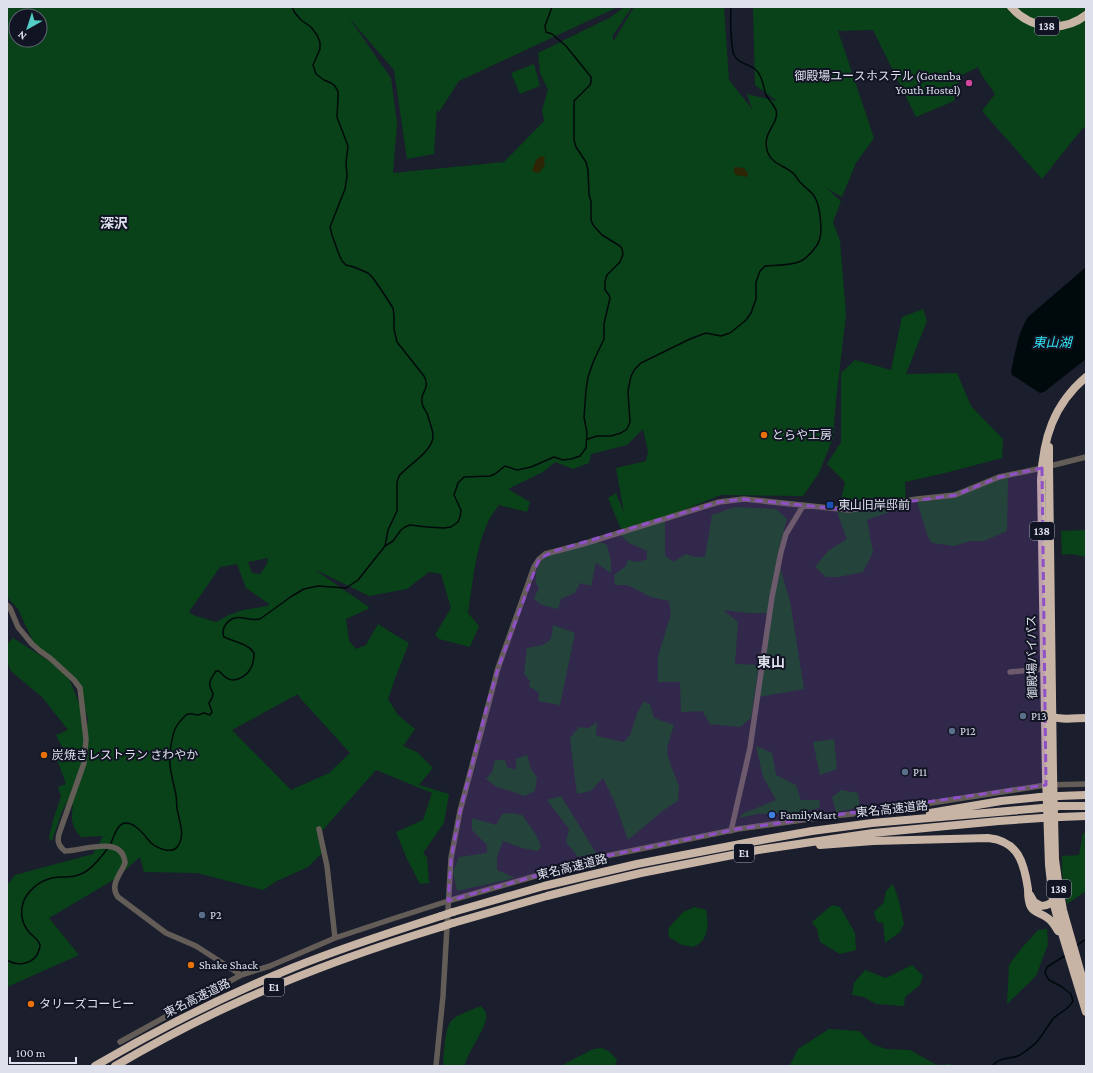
<svg xmlns="http://www.w3.org/2000/svg" width="1093" height="1073" font-family="'Crimson Pro','Noto Sans JP',serif">
<rect width="100%" height="100%" fill="#1a1e2d"/>
<!-- green -->
<path fill="#094218" fill-rule="evenodd" d="M7 7H618L459 81 439 112 437 109 434 154 407 159 394 70 349 18 391 78 397 123 393 173 504 162 544 121 542 110 548 90 540 73 538 53 611 17 624 7H632L613 35V42L634 7H724L729 80 752 109 747 94 777 101 755 85 753 7H1086V127L1082 129 1042 179 982 111 995 94 981 74 978 67 960 76 954 101 916 117 873 30 838 31 874 138 856 163 842 197 826 188 841 201 833 222 840 241 846 314 836 401 833 438 819 473 803 496 721 495 655 521 665 519V555L673 562 686 554 694 557H705L712 515 735 507 776 509 787 519 777 557 790 601 804 689 758 697 767 613H748L723 610 738 622 735 664 759 665 751 718 740 727 710 724 702 711 681 712 680 682H658V656L671 614 669 601 651 597 627 585H615L614 575 626 566 628 560 638 562 647 559V551L629 543 619 533 643 525 621 529 608 498 616 493 624 513 616 468 646 461 648 451 643 429 627 445 591 454 589 463 573 469 555 462 543 472 508 489 530 502 527 512 499 505C496 509 493 513 490 518 475 547 473 582 468 613L479 626 470 647 439 639 435 635 451 608 441 574 429 572 407 589 369 596 314 569 370 608 346 619 349 641 356 649 366 645 378 624 392 633 409 643 396 676 388 699 398 715 415 729 403 746 417 752 433 768 419 785 449 794 444 823 423 853 427 857 429 883 420 884 407 859 396 832 423 820 432 793 376 770 321 832V854L308 867 277 881 263 890 197 873 144 872 140 857 115 879 49 918 79 955 7 987V885L15 875 93 854 103 836 81 837C71 825 71 821 73 805L67 802 62 812 52 841 50 840 49 837 54 817 61 797 58 787 66 784 57 759 66 755 56 735 68 730 43 698 11 671 7 662V644L13 638 57 666 37 650 18 609 7 597ZM16 16H40V40H16ZM268 558 267 564 260 574 252 573 248 562ZM237 564 246 588 269 604 268 606 243 610 229 615 216 622 193 615 189 612 220 567ZM67 674 76 680 88 719V724ZM298 694 301 699 350 753 329 773 291 790 232 730Z
M534 64 540 86 520 94 511 73Z
M923 309 927 321 906 374 957 373 971 406 1003 439 1002 458 949 472 905 482 906 506 867 520 873 552 863 572 838 577H826L815 567 828 551 847 539 838 515 845 482 827 464 841 442V373L855 360 891 370 902 317Z
M1008 477 1007 531 984 541H970L954 546 932 543 928 537 917 502Z
M1086 530V557L1071 554 1062 555 1061 531Z
M592 542 603 543 607 545 611 561V573L596 563 591 586 580 583 575 593 561 599 558 609C550 607 539 606 534 598L539 589C535 581 534 574 539 565 549 547 574 546 592 542Z
M553 625 575 633 560 705 538 701 539 693 529 686 530 681 524 674 527 648 543 645 551 639Z
M643 702 650 704 654 718 674 725 667 748 668 757 673 771 679 786 678 801 665 809 628 840 615 803 603 778 591 791 577 794 570 738 579 727 589 728 597 722 596 736 624 742 630 735 637 714Z
M834 739 837 769 820 775 813 742Z
M756 746 772 753 776 775 796 785 801 800H819L820 808 796 813 758 814 739 818 742 814 776 800 763 777Z
M527 755 531 769 537 777 535 791 525 796 495 786 486 779 492 772 495 760H505L507 767 516 770V759Z
M841 790 858 793 860 807 836 812 832 797Z
M561 796 596 853 578 857 566 842 569 829 547 800Z
M511 813 522 815 535 833 541 846 538 851 522 848 503 841 497 857V870L515 878 457 891 453 872 459 857 487 853V845L472 830V818L496 825 502 814Z
M1083 833H1086V891L1067 904 1062 872V856L1079 855Z
M893 884 899 901 904 924 900 932 885 943 883 923 877 922 874 912 884 902 886 891Z
M832 905 840 907 855 933 856 950 840 954 820 942 817 929 812 922Z
M695 907 706 910C708 919 709 935 701 942 699 944 695 946 693 947L682 945 669 937 668 929 683 912Z
M1047 929 1048 944 1036 976 1007 1004 1009 965 1020 950 1038 930Z
M912 965 923 976 920 985 905 997 904 1006 876 1004 864 997 852 995 854 983 865 970 886 978Z
M481 1006C482 1008 484 1009 485 1011 492 1023 466 1052 465 1066H443C444 1055 444 1028 452 1020 457 1015 474 1009 481 1006Z
M829 1029 859 1031 872 1044 886 1049 910 1050 937 1065 950 1064 951 1066H793L790 1065 798 1049Z
M602 1048 610 1052 617 1060 615 1066H561L593 1049Z"/>
<!-- sand -->
<path fill="#2d2504" d="M541 156 545 157 544 161 545 165 539 173 534 172 532 170C535 165 534 160 541 156Z
M735 167 744 168 748 174 747 177 736 175C734 173 733 170 735 167Z"/>
<!-- water -->
<path fill="#00090b" d="M1086 267V359L1044 392 1040 393 1012 375 1011 372C1015 353 1018 333 1028 317Z"/>
<g fill="none" stroke-linecap="round" stroke-linejoin="round">
<!-- stream -->
<path stroke="#00090b" stroke-width="1.5" d="M292 7 295 13 301 20 311 27 317 35 320 42V49L313 65 316 74 324 80 331 83 334 85 338 91V98L337 117 348 146 346 163 347 176 345 189 330 227 332 235 338 252 342 261 346 265 354 267 368 273 373 278 380 288 393 308 394 315V329L397 342 424 376C431 390 420 391 422 402 422 406 425 410 427 413 429 420 432 428 433 434 435 450 408 465 399 476L397 482V511L388 530 385 546
M588 439 597 436H611L621 433 627 429 630 422 628 391 631 376 635 369 641 363 690 339 706 333 721 336 730 333 740 325 746 320 751 313 756 299V282L760 271 765 266C777 265 790 266 801 261 807 258 817 247 819 241 823 231 820 204 814 196 811 191 805 188 801 183 798 181 797 177 794 174 786 166 772 164 768 153 760 133 780 124 776 110 774 105 769 100 766 95 763 87 763 76 756 70 749 63 739 65 734 55 731 49 730 16 731 7
M110 845C114 838 115 828 122 824 133 819 145 836 151 843 157 848 172 855 178 846 185 835 180 824 178 813 176 807 177 801 176 795 174 785 171 775 170 765 169 756 171 741 174 732 175 726 182 719 186 715 191 712 194 715 198 715 199 715 203 713 204 713L210 715 212 712 209 703 212 698 213 693C207 683 210 680 216 671H219C221 673 225 678 229 679 232 681 235 680 238 679 249 675 254 665 254 653 248 643 234 642 224 637 222 632 223 628 226 624 236 611 247 622 260 619L292 596 304 589 318 586 346 588 358 580 385 546 393 541 401 530 405 527 410 525 427 527 444 528 451 527 458 522 460 517 461 510 454 495 458 483 464 477 490 476 495 474 505 466 517 470 531 467 554 457 563 460 571 459 580 456 586 448 587 433 584 417 586 390 588 377 594 360 604 339V324L610 298 609 295 605 290V281L607 275 620 262 623 254 622 249 620 246 602 235 593 225 591 220V202L589 194 588 170 586 162 576 147 574 140V101L590 85 591 82V77L566 46 552 34 546 32 545 26 552 7
M1076 946 1086 939
M7 960C17 966 30 965 37 955 38 952 40 949 40 946 40 940 32 936 29 932 22 924 20 913 23 903 27 891 39 881 52 878 64 876 73 879 85 872 94 867 102 856 108 848
M992 1066C1000 1056 1010 1060 1020 1055 1026 1051 1035 1045 1039 1039 1044 1033 1048 1025 1053 1019 1060 1011 1068 1011 1073 1001L1071 994 1062 987 1049 980 1045 973 1047 967 1066 955"/>
<!-- minor -->
<path stroke="#645d57" stroke-width="5.5" d="M7 605 10 608 18 627 32 644 40 651 50 658 74 680 80 688 86 739 84 763 60 831C57 839 57 845 65 851 82 851 123 834 125 863 121 874 109 885 118 897L166 933 196 946 241 975
M1010 672 1044 669
M319 829 327 866 335 938
M731 831 750 748 772 597 781 552 786 534 803 506
M120 1042 241 975 270 966 335 938 392 919 448 901 606 856 738 829 824 817 880 811 1046 785 1086 784
M436 1066 443 996 451 858 460 811 498 668 534 567 539 559 545 554 583 544 719 502 744 499 849 510 917 499 955 495 999 477 1042 468 1086 457"/>
<!-- highway -->
<path stroke="#c7b4a5" stroke-width="8" d="M1011 7C1030 29 1063 33 1086 15
M1086 377C1053 405 1043 439 1041 480L1046 777 1049 865 1053 901 1058 920 1086 1012
M1049 447V466L1053 773 1055 859 1059 888 1063 910 1086 991
M1049 715C1060 721 1074 718 1086 718
M1059 796 1086 795
M1060 806H1086
M930 813 1001 801 1040 797
M1060 817 1086 816
M820 845 873 841 988 838C1018 841 1024 862 1028 889 1028 894 1028 902 1031 907 1034 913 1041 913 1046 917 1052 920 1055 926 1058 931
M1030 895 1034 902 1041 906C1047 906 1053 903 1056 897
M453 912 544 886 586 876 637 864 756 841 812 831 872 823 1042 808
M453 923 547 896 590 885 641 873 758 850 873 833 999 821 1042 818
M95 1066C158 1029 224 996 292 968 341 948 391 932 441 916
M115 1066C158 1041 202 1018 247 998 310 970 375 947 441 927"/>
<!-- highway-bridge -->
<path stroke="#c7b4a5" stroke-width="8" d="M1040 797 1059 796
M1042 808 1060 806
M1042 818 1060 817
M441 916 453 912
M441 927 453 923"/>
</g>
<!-- marked area -->
<path fill="#8f50c8" fill-opacity="0.2" stroke="#8f50c8" stroke-width="3" stroke-dasharray="8 5" stroke-linejoin="round" d="M1042 468 1046 785 738 829 606 856 448 901 451 858 460 811 487 706 498 668 539 559 554 551 719 502 744 499 849 510 955 495 999 477Z"/>
<!-- markers -->
<circle fill="#d1479c" stroke="#111423" stroke-width="1.5" cx="969" cy="83" r="4"/>
<g fill="#e8710a" stroke="#111423" stroke-width="1.5">
<circle cx="764" cy="435" r="4"/>
<circle cx="44" cy="755" r="4"/>
<circle cx="191" cy="965" r="4"/>
<circle cx="31" cy="1004" r="4"/>
</g>
<rect fill="#1a4fb4" stroke="#111423" stroke-width="1.5" x="826" y="501" width="8" height="8" rx="2"/>
<g fill="#5c6f8a" stroke="#111423" stroke-width="1.5">
<circle cx="1023" cy="716" r="4"/>
<circle cx="952" cy="731" r="4"/>
<circle cx="905" cy="772" r="4"/>
<circle cx="202" cy="915" r="4"/>
</g>
<circle fill="#3f7fe0" stroke="#111423" stroke-width="1.5" cx="772" cy="815" r="4"/>
<g text-anchor="middle" stroke-width="4" stroke-linejoin="round" paint-order="stroke">
<!-- shield labels -->
<g fill="#111423" stroke="#a0a4b0" stroke-width="1">
<rect x="1035" y="17" width="24" height="18" rx="3"/>
<rect x="1030" y="522" width="24" height="18" rx="3"/>
<rect x="734" y="844" width="20" height="18" rx="3"/>
<rect x="1047" y="880" width="24" height="18" rx="3"/>
<rect x="264" y="978" width="20" height="18" rx="3"/>
</g>
<g font-size="11" font-weight="bold" fill="#dee1ec">
<text x="1047" y="30">138</text>
<text x="1042" y="535">138</text>
<text x="744" y="857">E1</text>
<text x="1059" y="893">138</text>
<text x="274" y="991">E1</text>
</g>
<!-- poi labels -->
<g font-size="12" fill="#dee1ec" stroke="#111423" text-anchor="start">
<text x="961" y="80" text-anchor="end">御殿場ユースホステル (Gotenba<tspan x="961" dy="14">Youth Hostel)</tspan></text>
<text x="772" y="439">とらや工房</text>
<text x="838" y="509">東山旧岸邸前</text>
<text x="1031" y="720">P13</text>
<text x="960" y="735">P12</text>
<text x="52" y="759">炭焼きレストラン さわやか</text>
<text x="913" y="776">P11</text>
<text x="780" y="819">FamilyMart</text>
<text x="210" y="919">P2</text>
<text x="199" y="969">Shake Shack</text>
<text x="39" y="1008">タリーズコーヒー</text>
</g>
<!-- street labels -->
<g font-size="12" fill="#dee1ec" stroke="#111423">
<text transform="translate(1032 657) rotate(-91)" y="4">御殿場バイパス</text>
<text transform="translate(892 809) rotate(-6)" y="4">東名高速道路</text>
<text transform="translate(572 867) rotate(-14)" y="4">東名高速道路</text>
<text transform="translate(197 998) rotate(-26)" y="4">東名高速道路</text>
</g>
<!-- water labels -->
<g font-size="13" font-style="italic" fill="#33e2f2" stroke="#111423">
<text x="1052" y="347">東山湖</text>
</g>
<!-- quarter labels -->
<g font-size="14" font-weight="bold" fill="#dee1ec" stroke="#111423">
<text x="114" y="228">深沢</text>
<text x="771" y="667">東山</text>
</g>
</g>
<!-- border -->
<rect width="1093" height="1073" fill="none" stroke="#dee1ec" stroke-width="16"/>
<!-- north arrow -->
<g transform="translate(28 28) rotate(219)"><circle r="19" fill="#111423" stroke="#636673"/>
<path d="M0-3L7 15L0 10L-7 15Z" fill="#54cdc7"/>
<text y="-6" font-size="11" font-weight="bold" text-anchor="middle" fill="#dee1ec">N</text>
</g>
<!-- scale -->
<path d="M10 1057v6h66v-6" fill="none" stroke="#dee1ec" stroke-width="2"/>
<text x="16" y="1057" font-size="12" fill="#dee1ec" stroke="#111423" stroke-width="3" paint-order="stroke">100 m</text>
</svg>
